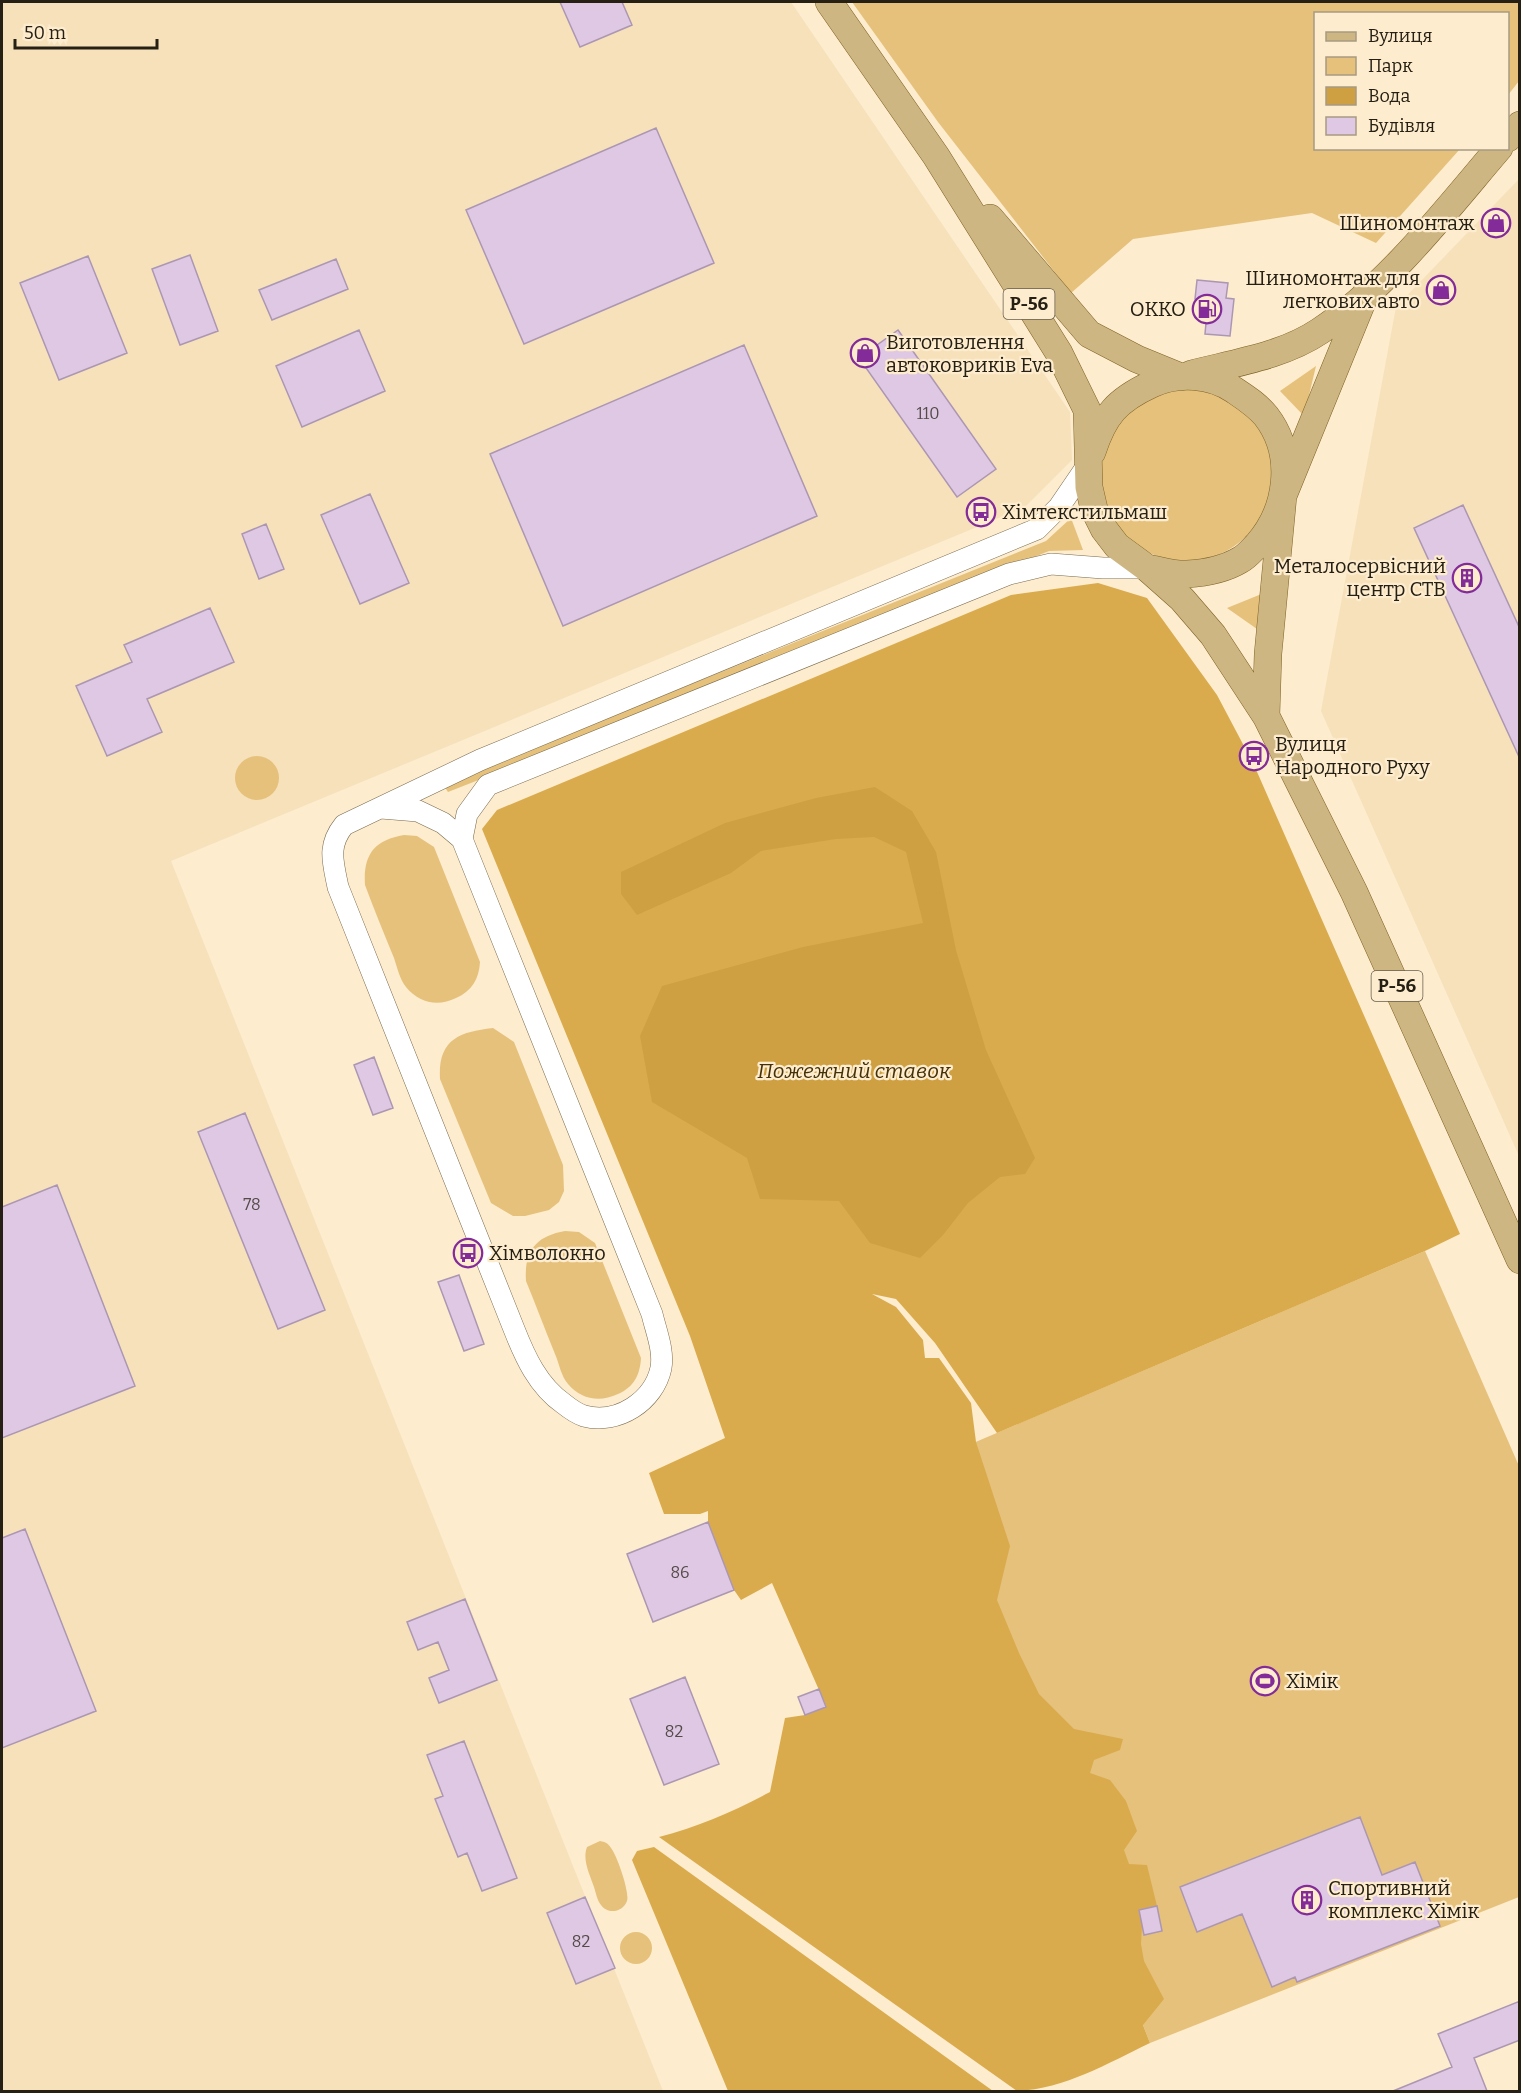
<svg xmlns="http://www.w3.org/2000/svg" width="1521" height="2093" font-family="Bitter,serif">
<rect width="100%" height="100%" fill="#fdeccd"/>
<!-- built -->
<path fill="#f6e1bb" d="M2 2H791L1070 412 1072 460 1025 507 171 861 663 2091 2 2092Z
M1519 179V1156L1321 711 1396 307Z"/>
<!-- green -->
<path fill="#e6c17b" d="M852 2H1519V81L1508 95V14H1316V148L1460 149 1376 243 1312 213 1133 239 1071 293 938 122Z
M1316 366 1304 416 1280 391Z
M1100 475a86 86 0 1 1 172 0a86 86 0 1 1-172 0Z
M1071 518 1083 550 1049 551 481 779 448 792 444 786 451 781 1046 541Z
M1264 593 1257 629 1227 608Z
M235 778a22 22 0 1 1 44 0a22 22 0 1 1-44 0Z
M404 835 417 836 434 847 480 962C479 979 472 991 456 998 438 1007 419 1003 406 987 400 980 397 967 394 958 384 934 374 909 365 885 363 855 374 840 404 835Z
M493 1028 514 1042 563 1165 564 1191 559 1202 549 1210 525 1216H513L491 1203 440 1079C438 1040 458 1032 493 1028Z
M565 1231 579 1232 595 1243 641 1358C640 1375 634 1387 618 1394 599 1403 581 1399 568 1384 561 1376 559 1363 555 1354 545 1330 536 1305 526 1281 524 1251 536 1236 565 1231Z
M1425 1251 1519 1466V1897L1150 2043 926 1463Z
M600 1841C605 1842 608 1843 611 1848 617 1855 630 1893 627 1901 623 1912 608 1915 601 1905 597 1900 596 1893 594 1887 590 1875 582 1860 587 1847Z
M620 1948a16 16 0 1 1 32 0a16 16 0 1 1-32 0Z"/>
<!-- forest -->
<path fill="#daab4d" d="M1098 583 1147 598 1217 695 1254 765 1460 1234 1425 1251 997 1433 935 1343 896 1299 872 1294 896 1307 923 1340 925 1358H939L971 1403 976 1442 1010 1546 997 1600 1019 1653 1039 1694 1074 1729 1123 1739 1120 1750 1094 1760 1090 1773 1110 1780 1126 1801 1137 1831 1124 1850 1129 1864 1147 1865 1157 1906 1139 1910 1142 1926 1141 1944 1144 1961 1164 1999 1143 2025 1150 2043C1108 2063 1065 2089 1017 2091L659 1837C698 1827 734 1811 770 1792L785 1718 805 1715 826 1706 772 1583 741 1600 734 1590 708 1522V1511L700 1514H664L649 1473 725 1438 690 1336 482 829 497 810 1011 595Z
M654 1847 993 2091H728L632 1860 637 1851Z"/>
<!-- water -->
<path fill="#cea041" d="M875 787 912 811 936 852 956 950 986 1050 1035 1158 1025 1174 1000 1177 968 1203 943 1235 920 1258 870 1243 839 1201 760 1199 747 1158 652 1102 640 1036 662 986 803 947 923 923 906 852 874 837 836 839 761 851 731 873 637 915 621 894V872L725 823 816 798Z"/>
<!-- building -->
<path fill="#dec8e4" stroke="#ac97b2" stroke-width="1.5" d="M560 2H622L632 25 580 47Z
M656 128 714 263 524 344 466 210Z
M190 255 218 331 180 345 152 269Z
M88 256 127 353 59 380 20 283Z
M336 259 348 289 272 320 259 290Z
M1197 280 1228 283 1226 298 1234 299 1230 336 1205 334 1208 301 1195 299Z
M359 330 385 391 302 427 276 366Z
M898 330 996 469 957 497 859 358Z
M744 345 817 516 563 626 490 454Z
M370 494 409 583 360 604 321 515Z
M1463 505 1520 629V759L1414 528Z
M266 524 284 569 259 579 242 534Z
M210 608 234 662 147 699 162 732 107 756 76 686 132 662 124 645Z
M374 1057 393 1108 373 1115 354 1065Z
M245 1113 325 1310 278 1329 198 1132Z
M57 1185 135 1386 2 1438V1207Z
M459 1275 484 1344 464 1351 438 1282Z
M708 1522 734 1590 653 1622 627 1554Z
M25 1529 96 1711 2 1748V1538Z
M465 1599 497 1680 439 1703 429 1678 449 1670 438 1642 418 1650 407 1622Z
M685 1677 719 1764 664 1785 630 1699Z
M819 1689 826 1707 805 1715 798 1697Z
M464 1741 517 1878 482 1891 467 1853 458 1857 435 1799 443 1796 427 1755Z
M1360 1817 1382 1875 1415 1862 1440 1926 1297 1982 1295 1977 1272 1987 1242 1914 1197 1932 1180 1887Z
M585 1897 615 1968 576 1984 547 1913Z
M1157 1906 1162 1931 1144 1935 1139 1910Z
M1520 2001V2040L1474 2058 1487 2091H1393L1452 2067 1438 2034Z"/>
<g fill="none" stroke-linecap="round" stroke-linejoin="round">
<!-- minor casing -->
<g stroke="#786a4e" stroke-width="22">
<path id="minor" d="M1089 463 1059 507 1037 529 480 760 344 825C327 846 333 862 338 887L514 1329C525 1357 538 1386 564 1404 569 1408 578 1414 584 1416 618 1425 654 1401 661 1368 664 1350 656 1331 652 1314L462 839 467 814 488 785 1009 574 1051 564 1103 568H1147
M381 808 418 811 443 823 462 839"/>
</g>
<!-- major casing -->
<g stroke="#7e6225" stroke-width="28">
<path id="major" d="M829 2 936 156 1059 353 1087 410 1089 487 1094 509 1104 529 1117 546 1147 568 1182 599 1213 635 1266 716 1354 892 1520 1260
M1508 138 1520 125
M990 218 1089 334 1137 359 1181 377
M1191 374C1234 363 1283 356 1320 331 1388 286 1446 210 1499 148
M1092 452C1104 415 1117 400 1152 384 1178 372 1211 374 1234 390 1246 398 1257 405 1266 416 1296 455 1288 510 1257 545 1252 550 1246 557 1240 560 1225 569 1205 573 1187 574 1175 575 1160 570 1147 568
M1266 716 1268 654 1283 496 1365 295"/>
</g>
<!-- minor -->
<use href="#minor" stroke="#fff" stroke-width="21"/>
<!-- major -->
<use href="#major" stroke="#ceb682" stroke-width="27"/>
</g>
<!-- icons -->
<defs>
<g id="shop-ring" transform="scale(1.5)"><circle r="9.5" fill="#fdeccd" stroke="#832c99" stroke-width="1.5"/><path d="M-5-2.5h2.3a2.7 3.5 0 0 1 5.4 0H5L5.5 6h-11ZM-1.5-2.5h3a1.5 2.3 0 0 0-3 0Z" fill="#832c99"/></g>
<g id="fuel-ring" transform="scale(1.5)"><circle r="9.5" fill="#fdeccd" stroke="#832c99" stroke-width="1.5"/><path d="M-5.5-6h7V0h2V4h1.3V-2.5L3-4.5l.8-.8L6-3V5H2.5V1h-1V6h-7ZM-4.2-4.7v3.2H.2V-4.7Z" fill="#832c99"/></g>
<g id="bus-ring" transform="scale(1.5)"><circle r="9.5" fill="#fdeccd" stroke="#832c99" stroke-width="1.5"/><path d="M-5-6H5V4H4V6H2V4H-2V6H-4V4H-5ZM-3.5-4V0h7V-4ZM-3.5 1.2v1.5H-2V1.2ZM2 1.2v1.5H3.5V1.2Z" fill="#832c99"/></g>
<g id="building-ring" transform="scale(1.5)"><circle r="9.5" fill="#fdeccd" stroke="#832c99" stroke-width="1.5"/><path d="M-4-6H4V6H1V3H-1V6H-4ZM-2.5-4.3h1.7v1.8h-1.7ZM.8-4.3h1.7v1.8H.8ZM-2.5-1h1.7V.8h-1.7ZM.8-1h1.7V.8H.8Z" fill="#832c99"/></g>
<g id="stadium-ring" transform="scale(1.5)"><circle r="9.5" fill="#fdeccd" stroke="#832c99" stroke-width="1.5"/><path d="M0-5a6.5 5 0 1 0 0 10a6.5 5 0 1 0 0-10ZM-3.5-1.8h7v3.6h-7Z" fill="#832c99"/></g>
</defs>
<g fill-rule="evenodd">
<use href="#shop-ring" x="1496" y="223"/>
<use href="#shop-ring" x="1441" y="290"/>
<use href="#fuel-ring" x="1207" y="309"/>
<use href="#shop-ring" x="865" y="353"/>
<use href="#bus-ring" x="981" y="512"/>
<use href="#building-ring" x="1467" y="578"/>
<use href="#bus-ring" x="1254" y="756"/>
<use href="#bus-ring" x="468" y="1253"/>
<use href="#stadium-ring" x="1265" y="1681"/>
<use href="#building-ring" x="1307" y="1900"/>
</g>
<g text-anchor="middle" stroke-width="4.5" stroke-linejoin="round" paint-order="stroke">
<!-- number labels -->
<g font-size="16" fill="#544a48">
<text x="928" y="419">110</text>
<text x="252" y="1210">78</text>
<text x="680" y="1578">86</text>
<text x="674" y="1737">82</text>
<text x="581" y="1947">82</text>
</g>
<!-- shield labels -->
<g fill="#fdeccd" stroke="#665d4c" stroke-width="1.5">
<rect x="1003.5" y="289" width="51" height="30" rx="4.5"/>
<rect x="1371.5" y="971" width="51" height="30" rx="4.5"/>
</g>
<g font-size="18" font-weight="bold" fill="#262014">
<text x="1029" y="310">Р-56</text>
<text x="1397" y="992">Р-56</text>
</g>
<!-- poi labels -->
<g font-size="20" fill="#262014" stroke="#fdeccd" text-anchor="start">
<text x="1475" y="230" text-anchor="end">Шиномонтаж</text>
<text x="1420" y="285" text-anchor="end">Шиномонтаж для<tspan x="1420" dy="23">легкових авто</tspan></text>
<text x="1186" y="316" text-anchor="end">ОККО</text>
<text x="886" y="349">Виготовлення<tspan x="886" dy="23">автоковриків Eva</tspan></text>
<text x="1002" y="519">Хімтекстильмаш</text>
<text x="1446" y="573" text-anchor="end">Металосервісний<tspan x="1446" dy="23">центр СТВ</tspan></text>
<text x="1275" y="751">Вулиця<tspan x="1275" dy="23">Народного Руху</tspan></text>
<text x="489" y="1260">Хімволокно</text>
<text x="1286" y="1688">Хімік</text>
<text x="1328" y="1895">Спортивний<tspan x="1328" dy="23">комплекс Хімік</tspan></text>
</g>
<!-- water labels -->
<g font-size="21" font-style="italic" fill="#443107" stroke="#fdeccd">
<text x="854" y="1078">Пожежний ставок</text>
</g>
</g>
<!-- border -->
<rect width="1521" height="2093" fill="none" stroke="#262014" stroke-width="6"/>
<!-- legend -->
<rect x="1314" y="12" width="195" height="138" fill="#fdeccd" stroke="#a79a83" stroke-width="1.5"/>
<rect x="1326" y="32" width="30" height="9" fill="#ceb682" stroke="#a79a83" stroke-width="1.5"/>
<text x="1368" y="42" font-size="18" fill="#262014">Вулиця</text>
<rect x="1326" y="57" width="30" height="18" fill="#e6c17b" stroke="#a79a83" stroke-width="1.5"/>
<text x="1368" y="72" font-size="18" fill="#262014">Парк</text>
<rect x="1326" y="87" width="30" height="18" fill="#cea041" stroke="#a79a83" stroke-width="1.5"/>
<text x="1368" y="102" font-size="18" fill="#262014">Вода</text>
<rect x="1326" y="117" width="30" height="18" fill="#dec8e4" stroke="#a79a83" stroke-width="1.5"/>
<text x="1368" y="132" font-size="18" fill="#262014">Будівля</text>
<!-- scale -->
<path d="M15 39v9h142v-9" fill="none" stroke="#262014" stroke-width="3"/>
<text x="24" y="39" font-size="18" fill="#262014" stroke="#fdeccd" stroke-width="4.5" paint-order="stroke">50 m</text>
</svg>
